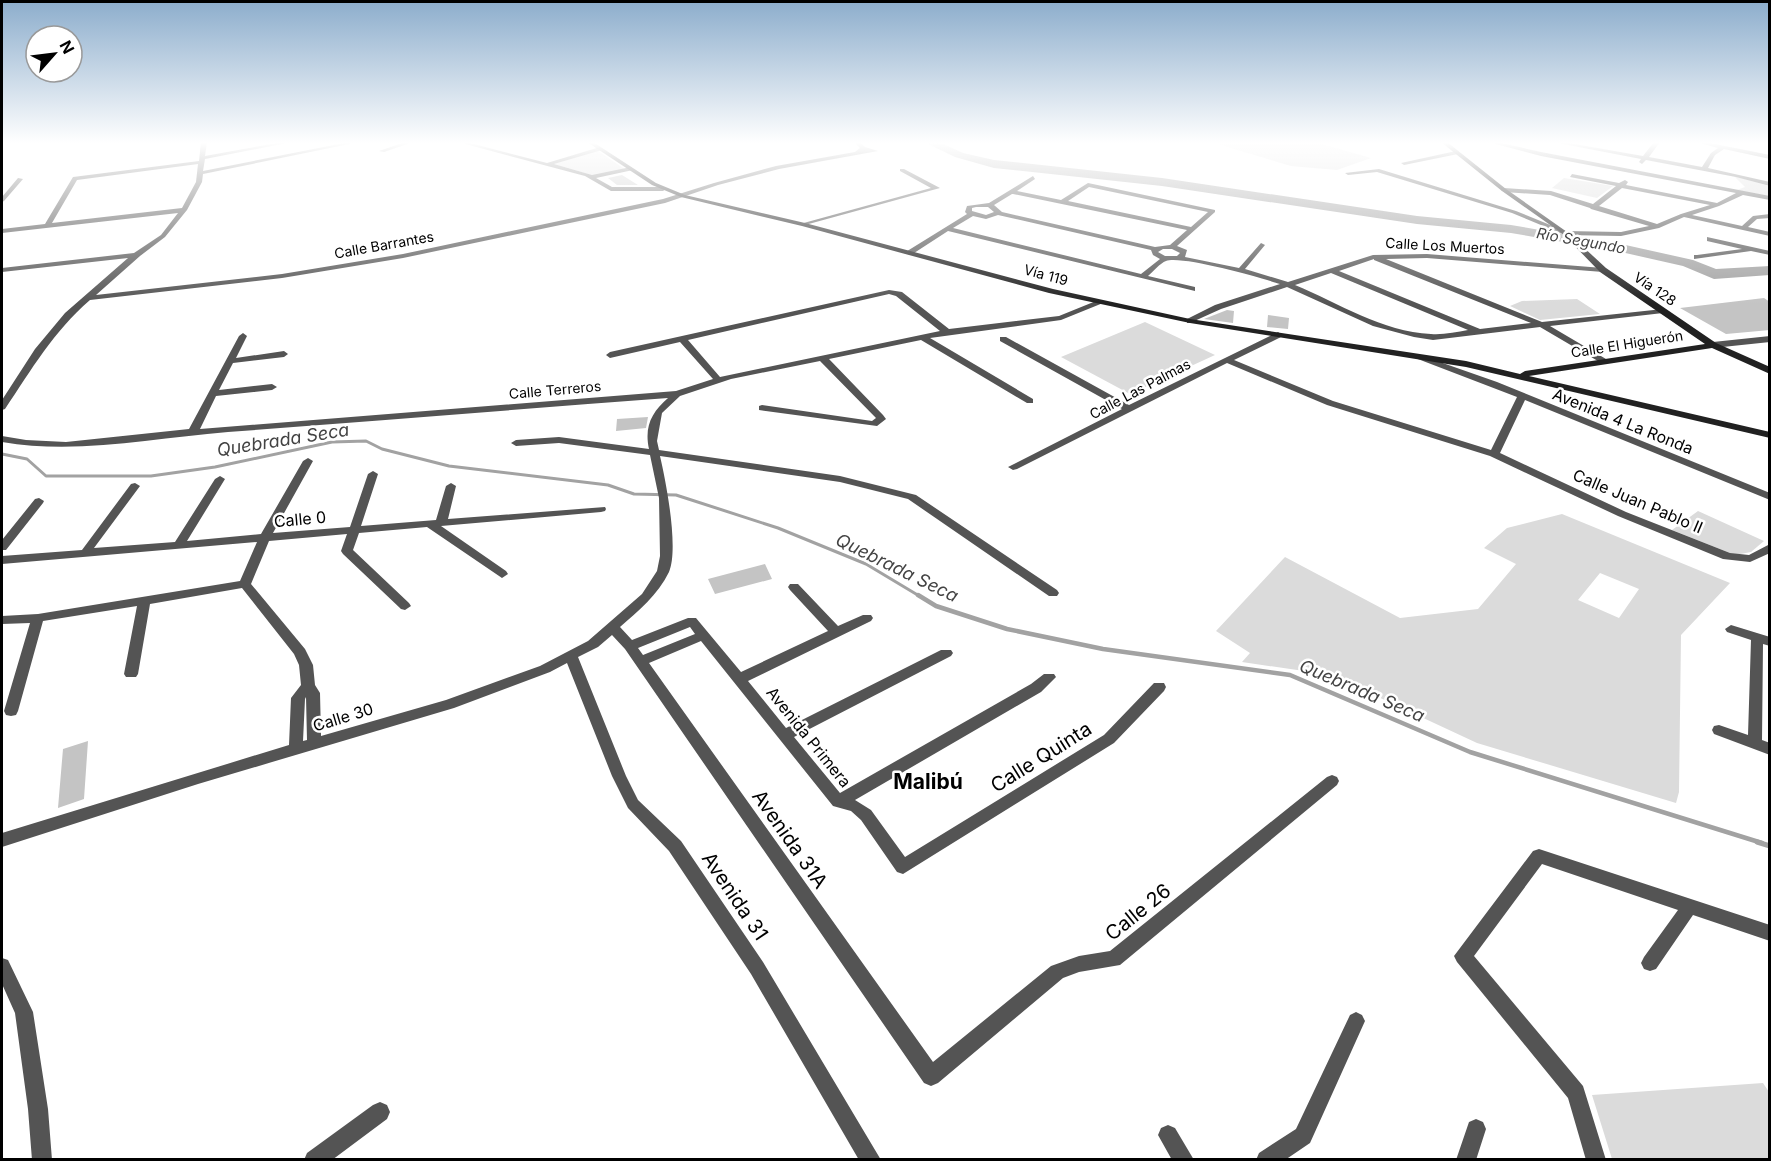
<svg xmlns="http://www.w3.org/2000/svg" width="1771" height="1161" font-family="Inter,sans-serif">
<rect width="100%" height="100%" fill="#fff"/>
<!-- green -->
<path fill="#dbdbdb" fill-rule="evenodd" d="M1211 142H1315L1371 158 1337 170 1291 166Z
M598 151 626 170 595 176 554 164Z
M1734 176 1769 186V196L1737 190 1745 187Z
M1564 178 1613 186 1597 198 1552 188Z
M1577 299 1600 314 1540 320 1510 306 1522 301Z
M1145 322 1215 355 1130 394 1061 357Z
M1698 511 1764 541 1751 552 1735 555 1672 530Z
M1562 514 1730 583 1681 635 1679 792 1676 803 1477 743 1331 675 1242 662 1250 653 1216 631 1285 557 1400 618 1478 609 1516 564 1484 548 1507 528ZM1600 573 1639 589 1619 618 1578 600Z
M1763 1083 1769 1092V1159H1612L1592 1095Z"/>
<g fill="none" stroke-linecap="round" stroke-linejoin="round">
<!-- stream-far2 -->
<path stroke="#a2a2a2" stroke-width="3" d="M2 454 27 459 46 476H151L215 467 332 442 366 441 382 449 449 466 608 485 634 494 676 495 778 528 866 564 921 597"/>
<!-- stream-far1 -->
<path stroke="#a2a2a2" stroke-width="4.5" d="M918 595 936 606 1007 629 1103 649 1290 675 1470 752 1762 843"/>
<!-- stream -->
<path stroke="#a2a2a2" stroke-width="5" d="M1757 842 1770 846"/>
<!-- river -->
<path fill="#a2a2a2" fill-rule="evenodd" d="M924 142H939L963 153 994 160 1162 178 1417 216 1511 225 1621 244 1693 260 1716 269 1770 266V275L1714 279 1683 266 1621 252 1511 233 1417 224 1162 186 994 168 955 157Z"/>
</g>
<!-- building -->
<path fill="#c4c4c4" d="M622 175 638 185H617L608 178Z
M1764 298 1770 302V330L1726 334 1680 308Z
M1227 310 1234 311 1233 323 1204 319Z
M1268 315 1289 318 1288 329 1267 327Z
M648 417 646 428 616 431 617 419Z
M765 564 772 579 715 594 708 579Z
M88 741 84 799 58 808 63 749Z"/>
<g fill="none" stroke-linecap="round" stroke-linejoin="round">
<!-- minor -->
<path fill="#545454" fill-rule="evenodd" d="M201 142H207L205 156 282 142H292L205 159 203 171 349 142H359L203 174 202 182 187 210 165 237 140 256 96 295 282 274 403 254 663 199 714 183 776 166 855 152 860 148 854 142H860L865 147 878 151 779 169 718 185 665 203 403 258 282 278 90 300C53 332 32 369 5 409L2 410V400L35 349 65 313 128 258 2 272V268L134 253 161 235 178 213 2 233V229L45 224 73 177 199 161ZM198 164 196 182 182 208 52 223 77 180Z
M405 142H413L384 152 379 151Z
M458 142H466L547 163 600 147 602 150 554 164 592 175 631 167 633 170 596 178 612 187H663L666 189 663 191H611L585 176Z
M1488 142H1497L1541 152 1770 196V200L1743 195 1719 206 1692 215 1742 226 1753 216 1770 214V218L1757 219 1748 227 1770 232V236L1684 217 1659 228 1621 236 1565 235 1512 213 1377 172 1348 175 1345 173 1379 169 1516 211 1565 231 1621 232 1649 226 1591 209 1590 208 1550 195 1504 192 1501 190 1504 188 1551 191 1593 204 1616 186 1570 177 1572 174 1619 183 1625 180 1628 182 1626 185 1717 203 1736 193 1541 156ZM1622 188 1710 205 1681 214 1657 224 1599 206Z
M1553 142H1563L1643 156 1654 142H1660L1649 157 1702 167 1711 153 1718 148 1696 142H1705L1770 155V159L1724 149 1715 155 1708 168 1770 182V186L1736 177 1646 160 1642 164 1639 162 1641 159Z
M1456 151 1458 154 1404 165 1401 163Z
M900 169H904L940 188 805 225 800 224 931 188 900 171Z
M1033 176 1035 179 1017 191 1061 200 1088 183 1215 210V212L1177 246 1187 250 1185 257 1239 268 1261 243 1265 245 1245 269 1288 282 1373 255 1427 254 1603 268 1607 270 1603 272 1427 258 1386 259 1542 322 1663 309 1667 311 1663 313 1550 326 1606 359V363L1603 364 1540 327 1433 340 1414 337 1373 326 1287 287 1221 309 1190 323H1187V319L1215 305 1280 284C1262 278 1181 255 1166 261 1160 263 1153 272 1148 276L1195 287V291L948 231 911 255 904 253 967 214 965 212 967 206 989 203ZM1089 187 1208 212 1191 227 1068 201ZM1012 194H1013L1187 230 1170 245 1155 247 1002 212 994 205ZM976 207H988L994 212 986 215 972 211V208ZM998 215 1151 250 1153 255 1160 259 1141 274 953 228 973 216 986 219ZM1163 249H1172L1180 253 1177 256H1165L1158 252ZM1374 259V260L1531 323 1480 329 1339 271ZM1331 273 1468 330C1456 332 1443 335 1431 334 1382 332 1339 303 1295 285Z
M18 178 23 179 4 201 2 202V197Z
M1707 237 1770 251V255L1751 251 1694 259V255H1697L1742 249 1707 241Z
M889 290 902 292 949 329 1059 316 1096 301 1103 303 1061 320 930 338 1033 399V403H1027L921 340 829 359 883 415 886 419 877 426 759 410V406L762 405 872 421 876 418 820 361 731 379 680 396 662 413 657 441 659 450 840 476 916 495 1057 590 1059 593 1057 596H1049L908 499 840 482 660 456C666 482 679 548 669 572 658 595 638 611 620 627L632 640 688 618H696L741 672 828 631 790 590 788 587 790 584H798L838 626 863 615H871L873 618 871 621 748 681 786 728 941 650H951L953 653 951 656 794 737 840 793 1031 684 1044 674H1054L1056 677 1041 692 855 800 871 810 905 857 1104 735 1154 683H1164L1166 687 1164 691 1114 743 903 874 897 872 861 820 851 811 833 806 701 641 649 663 933 1062 1051 966 1079 956 1110 951 1327 777 1332 775 1337 777 1339 781 1337 785 1120 965 1079 972 1063 978 938 1083 931 1086 924 1083 625 649 612 635 598 647 578 657 626 776 638 800 681 841 763 962 881 1160H859L751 974 669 851 628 808 612 776 567 663 550 672 454 708 198 784 2 847V833L289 745 291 698 301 685 299 665 294 654 242 588 150 604 138 674 136 677H126L124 674 137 606 43 621 18 711 16 715 11 716 6 715 4 711 30 623 2 624V616L38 614 240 581 257 542 2 564V556L82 550 131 484 135 483 140 486 94 548 175 542 215 479 220 476 225 479 187 541 261 534 303 461 308 458 313 461 273 533 350 527 368 474 373 471 378 474 361 526 436 520 446 486 451 483 456 486 448 519 605 507 606 509 605 511 601 512 441 526 506 571 508 574 502 578 427 527 359 533 353 550 409 603 411 606 405 610 401 609 343 554 341 551 347 534 269 541 251 584 305 649 313 665 315 685 320 693 321 736 446 700 540 666 588 641 642 594 657 571 660 556 659 498 650 455 559 443 516 446 511 443 516 440 559 437 649 449C644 426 652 412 668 398 521 409 375 421 228 432 153 438 77 455 2 442V436L26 440 66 442 189 429 239 336 243 333 247 336 236 358 284 351 288 354 284 357 233 363 219 390 272 384 277 387 272 390 216 396 200 429 676 391 713 379 680 342 610 358 606 355 610 352ZM889 294 896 296 940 331 720 377 688 340ZM690 627 695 634 643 655 638 648ZM306 697 307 740 303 741 305 699Z
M1278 332 1282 335 1281 337 1234 360 1333 401 1491 450 1517 397 1410 356 1417 354 1497 382 1770 493V500L1525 400 1500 453 1626 512 1730 553 1749 555 1770 544V553L1750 562 1723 559 1618 516 1490 456 1327 405 1227 363 1017 469 1013 470 1008 467 1122 409 1000 341V337H1006L1129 405Z
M1770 336V342L1713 348 1709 345 1713 342Z
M39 498 44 501 43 503 6 550H2V540L35 499Z
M1731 625 1770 637V646L1763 644 1762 740 1770 743V755L1714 734 1712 730 1714 726 1719 725 1748 735 1751 640 1727 632 1725 629Z
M1539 849 1770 925V941L1693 915 1656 969 1650 971 1644 969 1641 963 1644 957 1678 910 1542 864 1474 956 1583 1086 1606 1160H1586L1568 1098 1457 962 1454 956 1533 851Z
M2 958 8 960 33 1012 48 1109 52 1160H32L28 1109 15 1013 2 984Z
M1356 1012 1362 1015 1365 1021 1310 1143 1285 1160H1256L1259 1153 1296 1129 1350 1015Z
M380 1102 387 1105 390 1112 387 1119 332 1160H304L307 1153 373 1105Z
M1476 1119 1483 1122 1486 1129 1476 1160H1456L1469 1122Z
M1168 1125 1175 1128 1194 1160H1172L1158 1135 1161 1128Z"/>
<!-- secondary -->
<path fill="#212121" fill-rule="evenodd" d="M587 142H593L656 183 685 195 805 223 1053 289 1190 319 1466 361 1520 374 1525 371 1705 344 1600 272 1563 234 1502 191 1441 142H1447L1506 189 1567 232 1606 268 1716 343 1770 367V374L1712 348 1529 376 1770 432V438L1466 367 1190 323 1049 293 802 226 681 197 652 185Z"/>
</g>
<!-- sky -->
<linearGradient id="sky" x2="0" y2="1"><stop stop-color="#8cadcc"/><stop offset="0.47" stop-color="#fff"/><stop offset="1" stop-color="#fff" stop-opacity="0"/></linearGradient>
<rect width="1771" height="304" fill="url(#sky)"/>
<g text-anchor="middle" stroke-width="5" stroke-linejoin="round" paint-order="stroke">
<!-- far-street labels -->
<g font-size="14" fill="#000" stroke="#fff">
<text transform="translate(384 245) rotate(-10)" y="5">Calle Barrantes</text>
<text transform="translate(1445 246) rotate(3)" y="5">Calle Los Muertos</text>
<text transform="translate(1046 275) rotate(15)" y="5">Vía 119</text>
<text transform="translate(1655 289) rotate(34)" y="5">Vía 128</text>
<text transform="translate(1627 344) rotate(-9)" y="5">Calle El Higuerón</text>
<text transform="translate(1140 389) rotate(-28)" y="5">Calle Las Palmas</text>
<text transform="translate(555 390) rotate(-5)" y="5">Calle Terreros</text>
</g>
<!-- far-water labels -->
<g font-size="15" font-style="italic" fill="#434343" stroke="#fff">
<text transform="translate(1581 241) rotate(10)" y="5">Río Segundo</text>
</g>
<!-- street labels -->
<g font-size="16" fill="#000" stroke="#fff">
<text transform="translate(1623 421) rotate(22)" y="6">Avenida 4 La Ronda</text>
<text transform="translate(1638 501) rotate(23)" y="6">Calle Juan Pablo II</text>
<text transform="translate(300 519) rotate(-5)" y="6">Calle 0</text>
<text transform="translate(343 717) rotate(-17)" y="6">Calle 30</text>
<text transform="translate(809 737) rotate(51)" y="6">Avenida Primera</text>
</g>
<!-- water labels -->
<g font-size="18" font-style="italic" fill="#434343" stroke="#fff">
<text transform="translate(283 440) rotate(-9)" y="6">Quebrada Seca</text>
<text transform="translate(897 568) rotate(26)" y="6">Quebrada Seca</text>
<text transform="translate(1362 691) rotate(23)" y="6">Quebrada Seca</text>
</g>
<!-- near-street labels -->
<g font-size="20" fill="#000" stroke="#fff">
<text transform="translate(1041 757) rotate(-32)" y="7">Calle Quinta</text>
<text transform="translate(790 839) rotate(55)" y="7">Avenida 31A</text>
<text transform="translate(735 896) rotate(56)" y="7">Avenida 31</text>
<text transform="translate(1138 912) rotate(-39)" y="7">Calle 26</text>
</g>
<!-- near-neighbourhood labels -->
<g font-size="21" font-weight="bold" fill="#000" stroke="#fff">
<text x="928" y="789">Malibú</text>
</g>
</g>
<!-- border -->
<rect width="1771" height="1161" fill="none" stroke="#000000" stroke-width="6"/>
<!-- north arrow -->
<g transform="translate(54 54) rotate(62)"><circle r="28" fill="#ffffff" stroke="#999999" stroke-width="1.5"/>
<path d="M0-4.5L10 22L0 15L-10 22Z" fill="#000000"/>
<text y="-9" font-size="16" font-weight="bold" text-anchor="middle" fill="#000000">N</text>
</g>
</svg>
